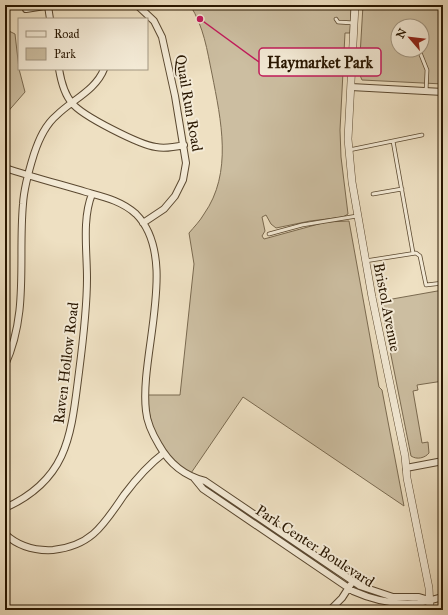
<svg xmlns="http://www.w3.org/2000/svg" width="448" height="615" font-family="'IM FELL Great Primer',serif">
<rect width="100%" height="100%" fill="#eee0c2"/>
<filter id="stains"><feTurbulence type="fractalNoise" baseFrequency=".005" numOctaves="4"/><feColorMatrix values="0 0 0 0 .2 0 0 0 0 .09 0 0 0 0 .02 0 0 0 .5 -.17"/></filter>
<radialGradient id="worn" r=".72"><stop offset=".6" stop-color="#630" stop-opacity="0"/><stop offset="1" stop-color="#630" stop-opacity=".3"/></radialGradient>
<!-- green -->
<path fill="#ccbea1" stroke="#7a6a50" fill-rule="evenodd" d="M190 5H351L350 33H345L340 130 341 157 348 214 343 217 310 221 276 228 271 224 266 215 262 217 265 231 262 236 264 239 326 222 349 221 379 387 382 390 404 506 243 397 189 476 179 469 155 437 145 395H180L194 264 189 233C194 227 200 221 204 214 233 173 221 120 212 74 207 50 204 27 190 5Z
M363 5H443V84L362 80 359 73ZM398 26H422V50H398Z
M5 29 15 34 19 69 25 92 5 115Z
M443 290V381L417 385 418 390 413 391 422 443 428 442 429 453C425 458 417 460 411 456L385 325V312H384L381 301Z"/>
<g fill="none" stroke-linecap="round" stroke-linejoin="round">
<!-- service casing -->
<g stroke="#5a4830" stroke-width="4.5">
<path id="service" d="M336 19 338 22 354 23
M417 26V24
M419 50 427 70 426 92
M393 141 413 253
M349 150 422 135
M373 194 402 189
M269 234 302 225 357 216
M365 261 416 253 420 256 426 285 443 283"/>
</g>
<!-- minor casing -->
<g stroke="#5a4830" stroke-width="8">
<path id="minor" d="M137 5 154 21 162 37 175 96 186 163 183 180 175 196 164 209 143 223
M48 6 50 19
M26 9 51 5
M59 69C61 81 64 94 72 103 82 116 140 145 156 147 165 149 175 147 184 145
M351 87 443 92
M5 168C32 177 59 184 86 192 104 197 122 201 136 214 180 258 139 355 146 411 147 423 153 435 159 445 169 463 185 476 205 481L360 586 393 597H419L429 600
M5 365C29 313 18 259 23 204 24 187 29 170 34 154 39 139 45 125 57 115 72 100 96 90 104 69
M406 468 443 461
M194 478 203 489 353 591C373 600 396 605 418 603 426 602 435 599 443 597
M5 508C69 479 71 434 79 372 83 341 87 310 87 278 87 251 82 219 92 194
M5 534C18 546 35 551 53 550 92 546 104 524 124 495 136 479 148 465 164 453
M330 610 342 598 351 584"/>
</g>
<!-- tertiary casing -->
<g stroke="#5a4830" stroke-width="8">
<path id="tertiary" d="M355 5 348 139 352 182 372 297 405 456 407 478 429 588 430 610"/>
</g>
<!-- service -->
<use href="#service" stroke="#f4ebd7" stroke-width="3"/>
<!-- minor -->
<use href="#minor" stroke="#f4ebd7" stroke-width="6"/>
<!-- tertiary -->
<use href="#tertiary" stroke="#f4ebd7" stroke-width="7"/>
</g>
<g text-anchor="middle" stroke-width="4" stroke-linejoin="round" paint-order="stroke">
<!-- street labels -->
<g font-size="15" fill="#281600" stroke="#f4ebd7">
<text transform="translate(189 103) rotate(80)" y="5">Quail Run Road</text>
<text transform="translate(387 307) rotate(79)" y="5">Bristol Avenue</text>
<text transform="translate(66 363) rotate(-83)" y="5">Raven Hollow Road</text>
<text transform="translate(315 546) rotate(33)" y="5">Park Center Boulevard</text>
</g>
</g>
<!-- callouts -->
<path fill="none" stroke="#c2185b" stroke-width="1.5" d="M200 19L259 62"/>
<circle fill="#c2185b" stroke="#f4ebd7" stroke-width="1.5" cx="200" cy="19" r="4"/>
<rect fill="#f4ebd7" stroke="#c2185b" stroke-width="1.5" x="259" y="48" width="122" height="28" rx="4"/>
<g font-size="16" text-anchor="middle" font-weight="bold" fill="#281600">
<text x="320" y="68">Haymarket Park</text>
</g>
<!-- margin -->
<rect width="448" height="615" fill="none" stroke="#eee0c2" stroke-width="20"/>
<rect x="6" y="6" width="436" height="603" fill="none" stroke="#281600" stroke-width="2"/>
<rect x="10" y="10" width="428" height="595" fill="none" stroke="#281600"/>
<!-- legend -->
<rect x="18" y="18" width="130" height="52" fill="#f4ebd7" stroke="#a29681"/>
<rect x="26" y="31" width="20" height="6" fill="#f4ebd7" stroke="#a29681"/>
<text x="54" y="38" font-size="12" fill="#281600">Road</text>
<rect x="26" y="48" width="20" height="12" fill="#ccbea1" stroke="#a29681"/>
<text x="54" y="58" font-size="12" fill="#281600">Park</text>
<!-- north arrow -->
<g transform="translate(410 38) rotate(298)"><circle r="19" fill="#f4ebd7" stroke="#a29681"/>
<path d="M0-3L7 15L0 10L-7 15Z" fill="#8f2418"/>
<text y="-6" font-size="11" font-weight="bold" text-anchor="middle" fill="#281600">N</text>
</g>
<rect width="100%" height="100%" filter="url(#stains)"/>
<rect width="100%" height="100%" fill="url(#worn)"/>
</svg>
